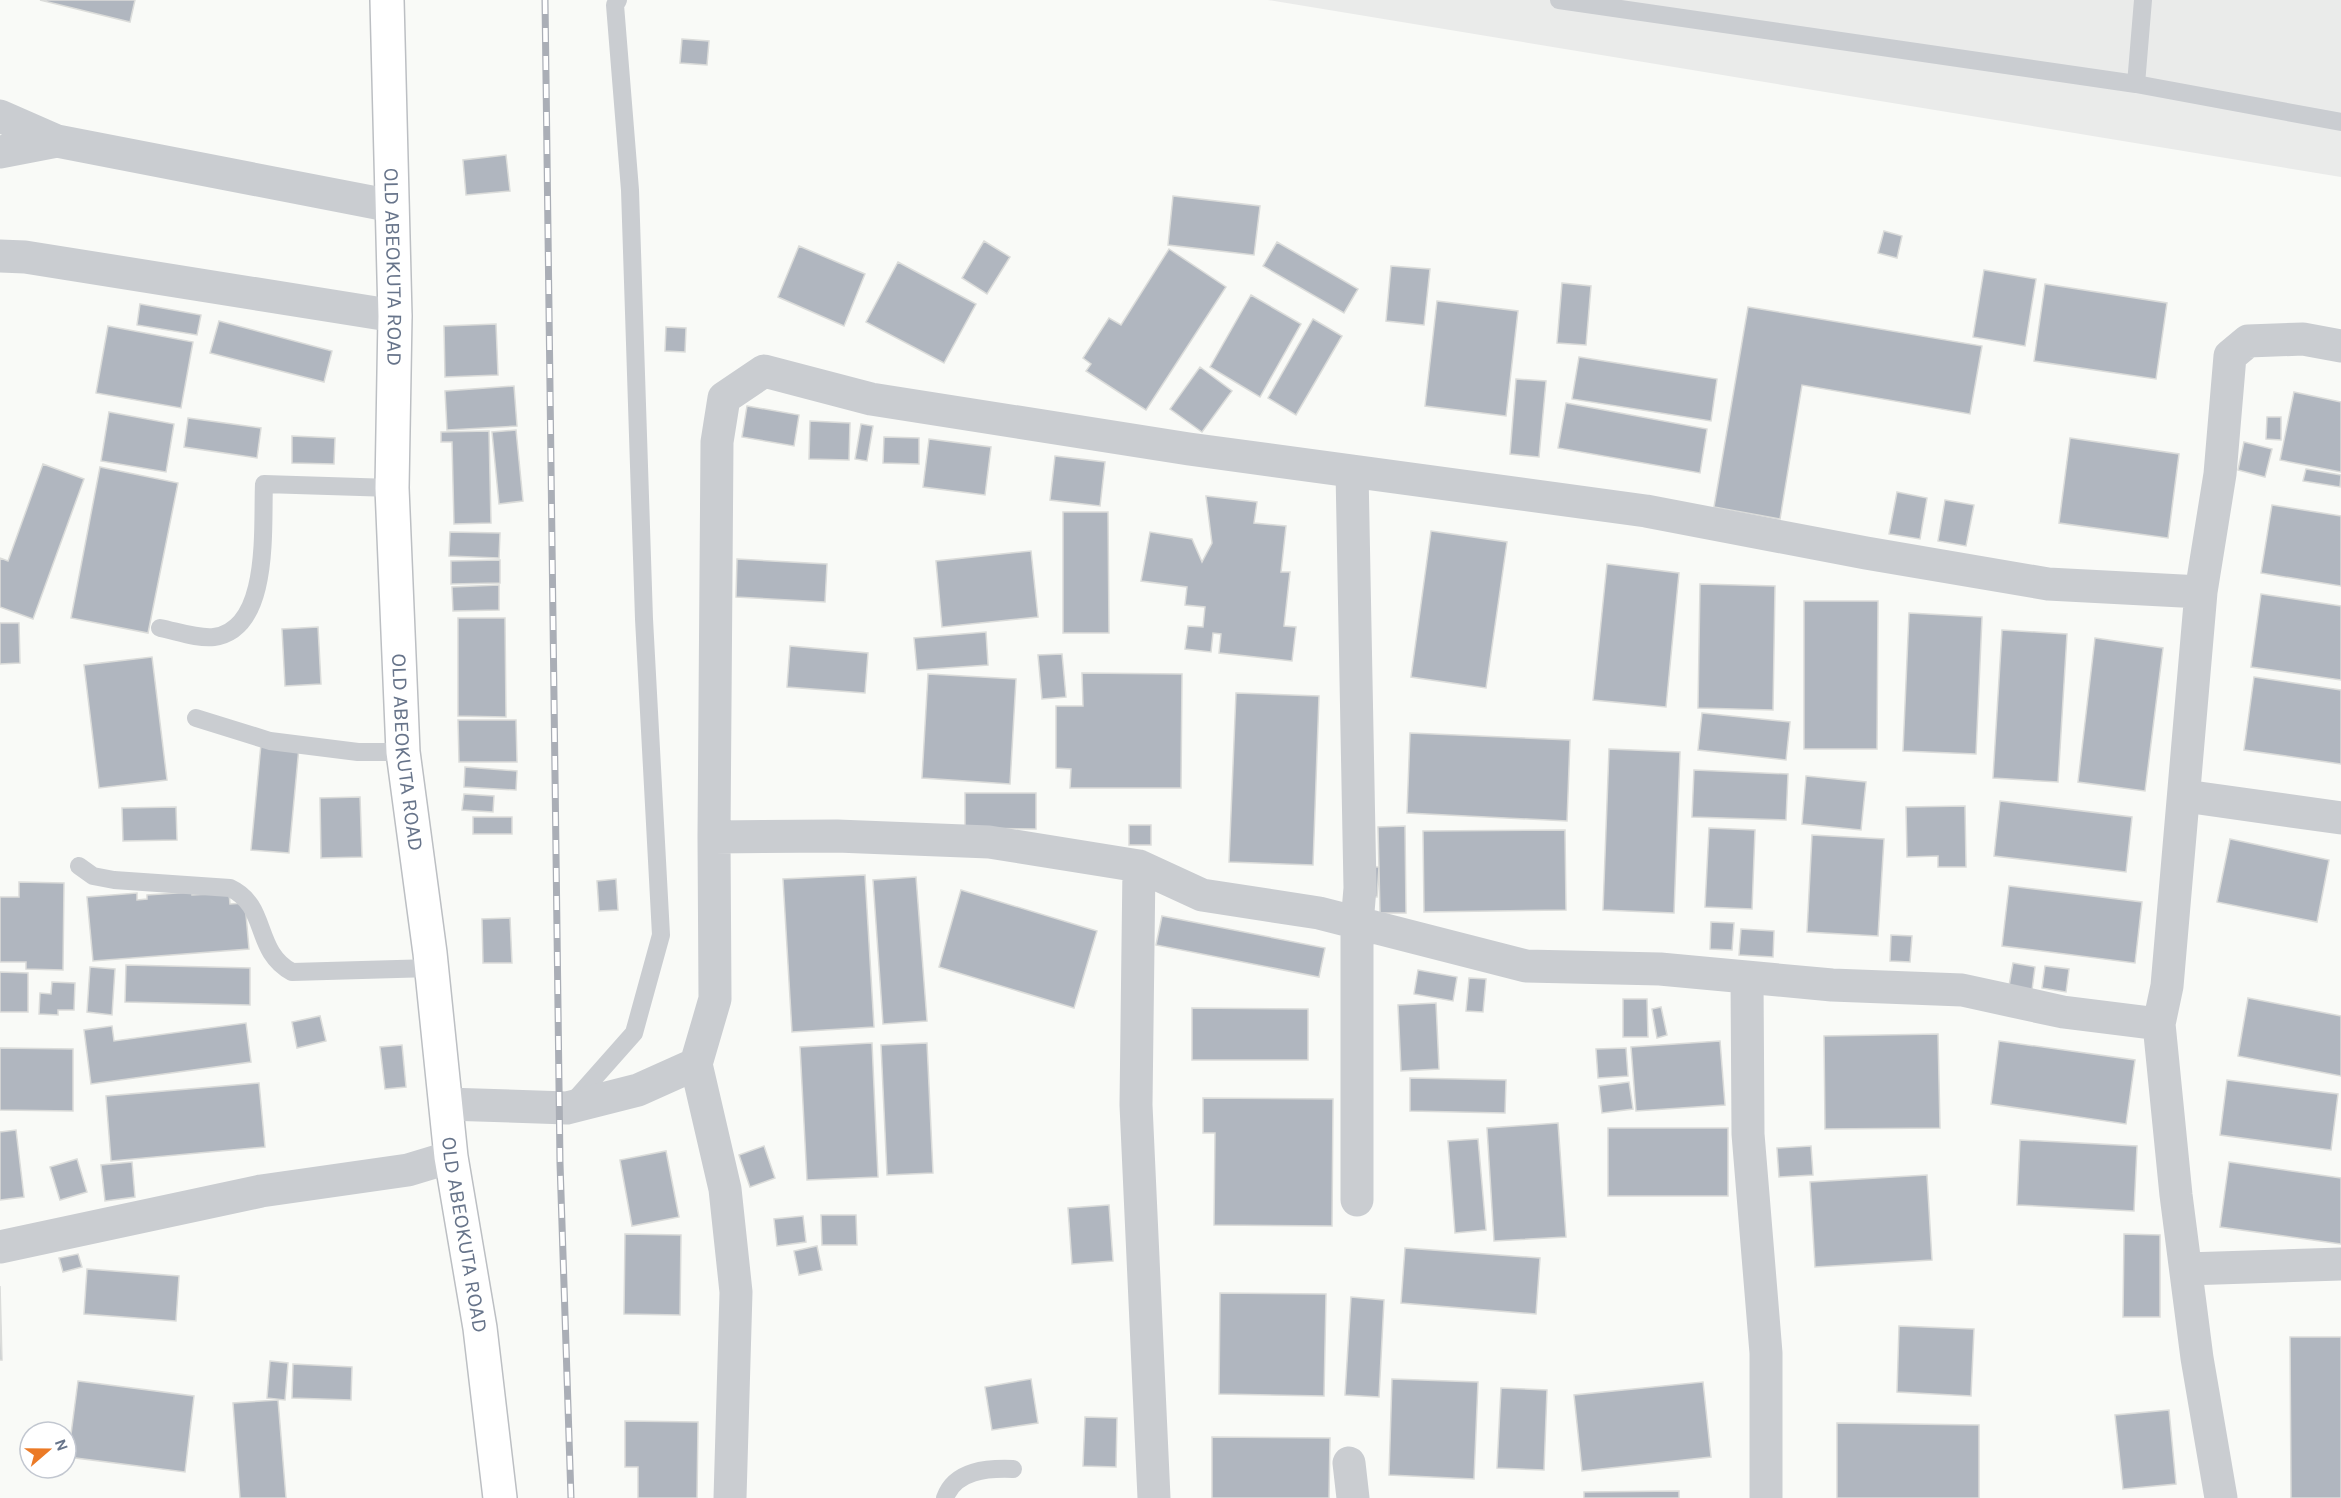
<svg xmlns="http://www.w3.org/2000/svg" width="2341" height="1498" font-family="Karla,sans-serif">
<rect width="100%" height="100%" fill="#f9faf7"/>
<!-- built -->
<path fill="#eaebea" d="M1268 0H2341V177Z"/>
<!-- building -->
<path fill="#b0b6bf" stroke="#dbdcda" stroke-width="1.5" d="M40 0H135L130 22Z
M682 39 709 41 707 65 680 63Z
M506 155 510 191 466 195 463 160Z
M1173 196 1260 206 1254 255 1168 245Z
M1884 231 1902 236 1897 258 1878 253Z
M984 241 1010 257 987 294 962 278Z
M1277 242 1358 289 1344 313 1263 266Z
M799 246 865 274 844 326 778 297Z
M1169 249 1226 287 1146 410 1086 371 1091 364 1083 358 1109 318 1121 325Z
M898 262 976 304 944 363 866 322Z
M1391 266 1430 269 1424 325 1386 321Z
M1984 270 2036 279 2025 346 1973 337Z
M1562 283 1591 286 1586 345 1557 343Z
M2045 284 2167 303 2156 379 2034 361Z
M1251 295 1301 324 1260 397 1210 367Z
M1437 301 1518 311 1506 416 1425 406Z
M140 304 201 315 197 335 137 325Z
M1748 307 1982 346 1970 414 1802 385 1780 519 1714 507Z
M1313 319 1342 336 1296 415 1268 398Z
M219 321 332 351 324 382 210 353Z
M496 324 498 375 445 377 444 326Z
M108 326 193 342 181 408 96 393Z
M666 327 686 328 685 352 665 351Z
M1579 357 1717 379 1711 421 1572 399Z
M1200 367 1232 391 1202 432 1170 409Z
M1516 379 1546 381 1539 457 1510 454Z
M514 386 517 426 447 430 445 391Z
M2294 392 2341 402V472L2280 460Z
M1566 403 1707 429 1700 473 1558 448Z
M747 406 799 415 794 446 742 437Z
M109 412 174 424 166 472 101 461Z
M2267 417H2281V440L2266 439Z
M188 418 261 428 257 458 184 447Z
M810 421 850 423 849 460 809 459Z
M861 424 873 426 867 461 855 459Z
M516 430 523 501 499 504 492 432Z
M489 431 491 523 454 524 452 442H441V432Z
M292 436 335 438 334 464 292 463Z
M884 437 919 438V464L883 463Z
M2070 438 2179 454 2168 538 2059 523Z
M929 439 991 447 985 495 923 487Z
M2244 442 2272 449 2265 477 2238 470Z
M1055 456 1105 462 1100 506 1050 500Z
M43 464 84 479 33 619 0 607V558L8 561Z
M100 467 178 483 148 633 71 618Z
M2306 469 2341 475 2340 487 2303 481Z
M1897 492 1927 498 1920 539 1889 534Z
M1206 496 1257 502 1254 523 1286 526 1281 572H1290L1284 626 1296 627 1292 661 1219 653 1221 634 1213 633 1211 652 1185 649 1188 626 1203 627 1205 607 1185 605 1187 587 1141 581 1150 532 1192 539 1202 562 1212 543Z
M1945 500 1974 505 1966 546 1938 541Z
M2272 505 2341 516V586L2261 573Z
M1063 512H1108L1109 633H1063Z
M1431 531 1507 542 1486 688 1411 677Z
M450 532 500 533 499 558 449 556Z
M1031 551 1038 617 942 627 936 561Z
M737 559 827 564 825 602 736 597Z
M500 560V583L451 584V561Z
M1607 564 1679 573 1666 707 1593 700Z
M1700 584 1775 586 1773 710 1698 708Z
M499 585V610L453 611 452 587Z
M2261 594 2341 606V680L2251 667Z
M1804 601H1878L1877 749H1804Z
M1909 613 1982 617 1976 754 1903 751Z
M458 618H505L506 717 458 716Z
M0 623H19L20 663 0 664Z
M318 627 321 684 285 686 282 629Z
M2002 630 2067 634 2058 782 1993 778Z
M986 632 988 665 917 670 914 638Z
M2095 638 2163 648 2145 791 2078 782Z
M790 646 868 653 865 693 787 687Z
M1062 654 1066 697 1042 699 1038 655Z
M152 657 167 780 99 788 84 665Z
M1082 673 1182 674 1181 788H1070L1071 769 1056 768V706H1083Z
M928 674 1016 679 1010 784 922 778Z
M2254 677 2341 690V764L2244 750Z
M1236 693 1319 696 1313 865 1229 862Z
M1702 713 1790 722 1786 760 1698 750Z
M458 720H516L517 762H459Z
M1410 733 1570 740 1567 821 1407 813Z
M261 744 299 747 289 853 251 850Z
M1609 749 1680 752 1674 913 1603 910Z
M465 767 517 771 516 790 464 787Z
M1694 770 1788 774 1786 820 1692 817Z
M1806 776 1866 782 1861 830 1802 824Z
M965 793H1036V829L965 828Z
M464 794 494 796 493 812 462 810Z
M360 797 362 857 321 858 320 798Z
M2000 801 2132 817 2126 872 1994 856Z
M1965 806 1966 867H1938V856L1907 857 1906 807Z
M176 807 177 840 123 841 122 808Z
M473 817H512V834H473Z
M1129 825H1151V845H1129Z
M1405 826 1406 913H1380L1378 827Z
M1709 828 1755 830 1752 909 1705 907Z
M1565 830 1566 910 1424 912 1423 831Z
M1812 835 1884 839 1878 936 1807 932Z
M2230 839 2329 860 2317 922 2217 902Z
M1369 867H1379L1377 897 1367 896Z
M865 875 874 1027 792 1032 783 879Z
M916 877 927 1021 883 1024 873 880Z
M616 879 618 910 599 911 597 881Z
M19 882 64 883 63 970 26 969V962H0V897H19Z
M2009 886 2142 902 2135 963 2002 946Z
M961 890 1097 931 1074 1008 939 967Z
M192 892V895L229 893 230 904 245 903 249 949 93 961 87 897 137 893V900L147 899V895Z
M1162 916 1325 948 1319 977 1156 945Z
M510 918 512 963H483L482 919Z
M1711 922 1734 923 1732 950 1710 949Z
M1741 929 1774 931 1773 957 1739 955Z
M1891 935 1912 936 1910 962 1890 961Z
M2013 963 2035 967 2032 990 2009 986Z
M126 965 250 968V1005L125 1002Z
M2045 966 2069 969 2066 992 2042 988Z
M90 967 115 969 112 1015 87 1012Z
M1418 970 1457 977 1453 1001 1414 994Z
M0 972 28 973V1012H0Z
M1469 978 1486 979 1483 1012 1466 1011Z
M52 982 75 983 74 1010H58V1015L39 1014 40 993 51 994Z
M2248 998 2341 1016V1076L2238 1056Z
M1623 999H1647L1648 1037H1623Z
M1436 1003 1439 1069 1401 1071 1398 1005Z
M1661 1007 1667 1035 1657 1038 1652 1009Z
M1192 1008 1308 1009V1060H1192Z
M320 1016 326 1041 297 1048 292 1022Z
M246 1023 251 1062 91 1084 84 1030 112 1026 114 1041Z
M1938 1034 1940 1128 1825 1129 1824 1036Z
M1720 1041 1725 1105 1636 1111 1631 1047Z
M1999 1041 2135 1060 2126 1124 1991 1104Z
M872 1043 878 1177 807 1180 800 1047Z
M927 1043 933 1173 887 1175 881 1045Z
M402 1045 406 1087 385 1089 380 1047Z
M0 1048 73 1049V1111L0 1110Z
M1626 1048 1628 1076 1598 1078 1596 1049Z
M1410 1078 1506 1080 1505 1113 1410 1111Z
M2227 1080 2338 1094 2331 1150 2220 1135Z
M1629 1082 1633 1109 1602 1113 1599 1086Z
M259 1083 265 1147 111 1161 106 1096Z
M1203 1098 1333 1099 1332 1226 1214 1225 1215 1133H1203Z
M1558 1123 1566 1237 1494 1241 1487 1128Z
M1608 1128H1728V1196H1608Z
M16 1130 24 1197 0 1200V1132Z
M1478 1139 1486 1230 1455 1233 1448 1141Z
M2020 1140 2137 1146 2134 1211 2017 1205Z
M764 1146 775 1178 750 1187 739 1155Z
M1811 1146 1813 1175 1779 1177 1777 1148Z
M666 1151 679 1217 632 1226 620 1160Z
M77 1159 87 1192 60 1200 50 1167Z
M132 1162 135 1197 105 1201 101 1165Z
M2229 1162 2341 1178V1244L2220 1227Z
M1927 1175 1932 1260 1815 1267 1810 1182Z
M1109 1205 1113 1261 1072 1264 1068 1208Z
M821 1215H856L857 1245H822Z
M803 1216 806 1242 777 1246 774 1219Z
M625 1234 681 1235 680 1315 624 1314Z
M2124 1234 2160 1235V1317H2123Z
M817 1246 822 1270 799 1275 794 1251Z
M1405 1248 1540 1258 1536 1314 1401 1303Z
M78 1254 82 1267 63 1272 59 1258Z
M87 1269 179 1276 176 1321 84 1314Z
M0 1286 2 1360H0Z
M1220 1293 1326 1294 1324 1396 1219 1394Z
M1351 1297 1384 1300 1379 1397 1345 1395Z
M1899 1326 1974 1329 1971 1396 1897 1392Z
M2290 1337H2341V1498H2291Z
M270 1361 288 1363 285 1400 267 1398Z
M293 1364 352 1367 351 1400 292 1398Z
M1031 1379 1038 1423 992 1430 985 1387Z
M1392 1379 1478 1382 1474 1479 1389 1475Z
M78 1381 194 1396 185 1472 68 1457Z
M1703 1382 1711 1457 1582 1471 1574 1395Z
M1501 1388 1547 1390 1544 1470 1497 1468Z
M278 1400 286 1498H240L233 1403Z
M2169 1410 2176 1484 2123 1489 2115 1415Z
M1085 1417 1117 1418 1116 1467 1083 1466Z
M625 1421 698 1422 697 1498H638V1467H625Z
M1837 1423 1979 1425V1498H1837Z
M1212 1437 1330 1438 1329 1498H1212Z
M1679 1491V1498H1584V1492Z"/>
<g fill="none" stroke-linecap="round" stroke-linejoin="round">
<!-- trunk casing -->
<g stroke="#bcbfc3" stroke-width="36">
<g id="trunk">
<path id="s1" d="M387 0 395 316 392 488 403 752 430 953 451 1157 480 1328 500 1498"/>
</g>
</g>
<!-- service -->
<path stroke="#cacdd1" stroke-width="18" d="M1559 0 2136 84 2341 122
M2136 84 2143 0
M160 628C176 631 198 639 214 637 271 629 262 527 264 484L392 488
M196 718 270 741 358 752H403
M79 866 93 876 114 880 230 888C269 906 253 951 292 972L432 968
M572 1103 634 1033 661 935 644 619 630 190 615 5 618 0
M945 1498C955 1470 988 1468 1013 1469"/>
<!-- minor -->
<path stroke="#cacdd1" stroke-width="33" d="M0 116 57 141 392 206
M0 152 57 141
M0 256 25 257 395 316
M1352 471 1360 888 1357 924V1200
M2185 796 2341 818
M714 837 837 836 989 842 1139 866 1202 895 1319 913 1526 966 1660 969 1832 985 1962 990 2063 1012 2159 1024
M1139 866 1136 1105 1154 1498
M1747 977 1748 1134 1766 1353V1498
M446 1104 567 1108 638 1090 696 1064
M0 1247 261 1191 408 1170 451 1157
M2186 1269 2341 1264
M1349 1463 1353 1498
M730 1498 736 1292 725 1189 696 1064 715 999 714 837 717 442 724 398 764 371 871 399 1189 449 1646 511 1866 553 2048 584 2201 592
M2221 1498 2197 1358 2176 1195 2159 1024 2167 986 2201 592 2220 474 2230 356 2248 341 2303 339 2341 346"/>
<!-- trunk -->
<use href="#trunk" stroke="#fff" stroke-width="33"/>
<!-- rail casing -->
<g stroke="#aaaeb6" stroke-width="7">
<path id="rail" d="M545 0 560 1163 571 1498"/>
</g>
<!-- rail -->
<use href="#rail" stroke="#fff" stroke-width="4.5" stroke-dasharray="14" stroke-linecap="butt"/>
</g>
<g text-anchor="middle" stroke-width="6" stroke-linejoin="round" paint-order="stroke">
<!-- street labels -->
<g font-size="21" fill="#67748a" stroke="#fff">
<text dy="7" stroke="none"><textPath href="#s1" startOffset="267">OLD ABEOKUTA ROAD</textPath></text>
<text dy="7" stroke="none"><textPath href="#s1" startOffset="753">OLD ABEOKUTA ROAD</textPath></text>
<text dy="7" stroke="none"><textPath href="#s1" startOffset="1239">OLD ABEOKUTA ROAD</textPath></text>
</g>
</g>
<!-- north arrow -->
<g transform="translate(48 1450) rotate(70)"><circle r="28" fill="#ffffff" stroke="#c2c7d0" stroke-width="1.5"/>
<path d="M0-4.5L10 22L0 15L-10 22Z" fill="#eb7a26"/>
<text y="-9" font-size="16" font-weight="bold" text-anchor="middle" fill="#67748a">N</text>
</g>
</svg>
